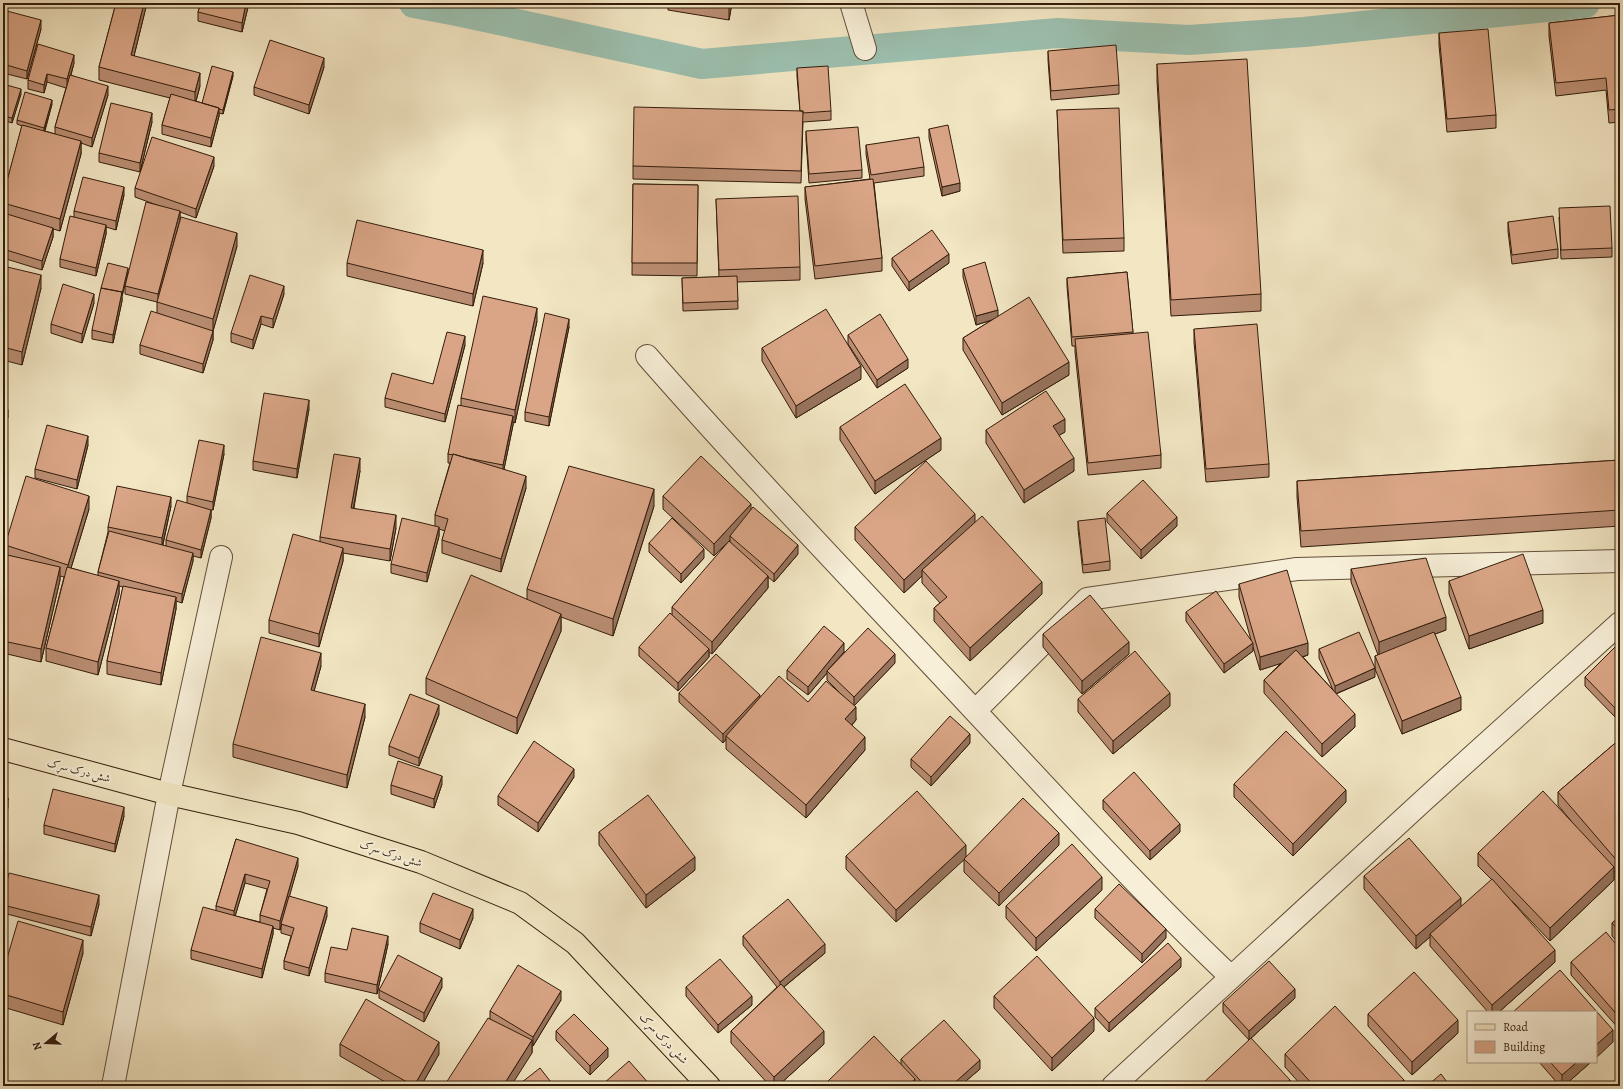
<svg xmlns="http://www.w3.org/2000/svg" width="1623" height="1089" font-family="Alegreya,Amiri,serif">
<rect width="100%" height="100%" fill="#f2e6c3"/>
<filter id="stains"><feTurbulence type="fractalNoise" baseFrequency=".005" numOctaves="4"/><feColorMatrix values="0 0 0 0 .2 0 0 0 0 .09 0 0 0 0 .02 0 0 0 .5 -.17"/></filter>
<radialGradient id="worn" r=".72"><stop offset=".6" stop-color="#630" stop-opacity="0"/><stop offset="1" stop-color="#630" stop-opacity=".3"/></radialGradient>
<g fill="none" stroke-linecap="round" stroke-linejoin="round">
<!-- canal -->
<path stroke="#9cc0af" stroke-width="30" d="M414 3 457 11 702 64 1058 33 1189 40 1304 32 1585 3"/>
<!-- minor casing -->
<g stroke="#634e39" stroke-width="24">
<path id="minor" d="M853 3 852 6 865 49
M647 356C744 467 846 573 946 680 1040 780 1132 883 1231 977
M975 711 1087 599 1297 569 1620 561
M113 1086 169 794 221 557
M1113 1086 1424 800 1620 623"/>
</g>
<!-- major casing -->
<g stroke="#331c0b" stroke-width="24">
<path id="major" d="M3 749 169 794 298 823 421 862 520 903 575 943 709 1086"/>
</g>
<!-- minor -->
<use href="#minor" stroke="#f7efd8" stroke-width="22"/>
<!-- major -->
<use href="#major" stroke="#f2e6c3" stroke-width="22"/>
</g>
<!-- wall -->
<path fill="#bb8e73" stroke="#331c0b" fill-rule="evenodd" d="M116 3H147L134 56 200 86 196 101 202 103 233 76 223 114 219 113V116L211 147 162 134V125L170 98 99 80V67Z
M201 3H249L242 32 198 21V12Z
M668 3H732L729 20 668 10Z
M1077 3H1099L1098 7Z
M1198 3H1227V4Z
M3 10 41 29 27 79 3 73Z
M1620 15V122L1609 123 1606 90 1556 96 1549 36V23Z
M1439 33 1496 115V128L1447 132 1439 45Z
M1048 51 1119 85V94L1051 100 1048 60Z
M74 63 71 75 108 95 92 147 81 143V154L60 231 53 229V237L42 270 3 258V227L6 217 3 216V196L22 126 17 124V120L52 104 45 131 55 134V127L66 88 47 82 44 93 28 89V80Z
M1157 64 1261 294V311L1171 316 1157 81Z
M324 67 309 114 254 95V87Z
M797 68 831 111V120L803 122 801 183 633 179V166L800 111 797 77Z
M3 84 21 94 12 123 3 120Z
M1057 110 1124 238V251L1063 253Z
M152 122 140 172 99 162V153Z
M929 129 960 191 942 196 929 138Z
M806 131 862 170V178L809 183 806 140Z
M866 145 924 167V176L874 183 882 258V271L815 279 805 199V187L870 179 866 154Z
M214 166 196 218 180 212V220L175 240 237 246 213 331V340L203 373 140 354V345L157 313V302L125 294V286L162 207 135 197V188Z
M633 184 698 185 697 276 632 275Z
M124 195 116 230 106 227V234L96 276 60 267V259L74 217V211Z
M716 199 800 267V280L737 282 738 309 683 311 682 278 719 277Z
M1559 217 1612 248V257L1561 259Z
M1508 222 1558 249V258L1512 264 1508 231Z
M892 258 949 263 909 291 892 266Z
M347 263H483L473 306 347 276Z
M3 266 41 288 22 365 3 360Z
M963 269 998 316 1069 375 1002 415 963 350V338L992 320 976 325 963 277Z
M1127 272 1133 333 1161 455V468L1088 475 1075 352V346H1072L1067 286V278Z
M284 294 273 328 261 324 253 349 231 342V333Z
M122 297V301L113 343 92 339V330Z
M94 303 82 343 51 333V324Z
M537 321 515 423 513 422V425L504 469 526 488 501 572 442 553V540L445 531 439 529V536L427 582 391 573V564L435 526V515L450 463H448V454L461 406V398Z
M569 327 549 426 525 421V412Z
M1194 329 1269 464V477L1206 482 1194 342Z
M848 335 908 368 877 388 848 344Z
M465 345 445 422 385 407V398L433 384Z
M762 348 861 379 796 418 762 361Z
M309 409 297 478 253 470V461Z
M840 427 941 450 875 494 840 440Z
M986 430 1065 432 1059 435 1074 471 1024 503 986 443Z
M88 445 77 489 35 478V469Z
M224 454 213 510H211V518L201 558 193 556V561L182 603 176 601V609L161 685 107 674V661L123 587 119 586V594L98 675 46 661V648L64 577 60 576V580L41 662 3 653V556L5 554V545L89 509 71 568 98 576V572L108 532V527L171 506 163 545 166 546V540L187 503V496Z
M1620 460V526L1301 547 1297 497V481Z
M360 471 354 508 396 528 390 561 343 553V561L319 647 269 633V620L320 542V537Z
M663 496 751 509 798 554 774 582 768 577V588L712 654 709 652V657L678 691 639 656V647L672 615V607L730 542V540L714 556 663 509Z
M654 506 613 636 561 617V631L517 734 426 694V678L527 599V589Z
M1107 513 1177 526 1141 559 1107 522Z
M1078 521 1110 561V570L1083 573 1078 529Z
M975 523 1042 594 970 661 934 621V608L940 603 922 583V576L904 593 855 540V527Z
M649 543 704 558 681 583 649 552Z
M1351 569 1446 630 1435 634 1461 710 1402 734 1375 669V656L1378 655 1351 582Z
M1449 581 1543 623 1469 649 1449 594Z
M1239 584 1308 655 1303 657 1333 690 1319 658V649L1375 677 1336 694 1355 727 1322 757 1264 693V680L1281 663 1260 670 1253 647V651L1224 673 1186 621V612L1251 640 1239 597Z
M1043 634 1129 654 1082 694 1043 647Z
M1620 642V712L1615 717 1585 686V677Z
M844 652 895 663 854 705 856 720 852 725 865 750 806 818 726 749V739L723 743 679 702V693L760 698 808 702 844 697 827 680V673L808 695 787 679V670Z
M321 666 314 691 365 717 347 788 233 757V744Z
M1078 699 1170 706 1113 754 1078 712Z
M439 714 419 766 389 755V746Z
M1620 739V875L1619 876 1614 871V880L1550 941 1512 901 1555 962 1499 1012H1488L1430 946V937L1416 949 1364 889V876L1461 907 1492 880 1478 866V853L1576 827 1558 805V792Z
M970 743 931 786 911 767V759Z
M574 777 538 832 498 805V796Z
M442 784 434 808 391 794V785Z
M1234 784 1346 802 1293 856 1234 797Z
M1103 800 1180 832 1150 860 1103 809Z
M124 816 115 852 44 834V825Z
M599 832 695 870 646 908 599 845Z
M236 839 298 866 289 896 327 916 309 976 284 969V961L291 936 281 933V924L280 930 273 928V934L262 978 191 959V950L216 910V906ZM245 883 267 889 260 915V922L235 916Z
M1059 845 999 906 964 872V859L896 922 846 869V856L966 857Z
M1102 890 1036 951 1006 918V906Z
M3 898 99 904 91 936 7 914V926L3 945Z
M1095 909 1166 938 1142 963 1095 918Z
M1620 917V945L1612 936V923Z
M473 918 460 949 420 932V923Z
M743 936 825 953 784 987 824 1044 778 1086H770L731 1043V1031L777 987 743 945Z
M388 944 377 994 325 982V973L347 950Z
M1620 949V1030L1571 975V962Z
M83 953 63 1025 3 1007V972Z
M1181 967 1109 1032 1095 1017V1008Z
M442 987 424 1022 379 998V990Z
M686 987 752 1005 718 1033 686 996Z
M994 996 1094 1031 1052 1071 994 1008Z
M1295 998 1249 1040 1223 1012V1003Z
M561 1000 533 1046H532V1053L490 1019V1011Z
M1368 1014 1458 1033 1412 1075 1368 1026Z
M556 1031 608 1057 590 1075 556 1040Z
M340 1044 439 1054 421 1086H392L340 1056Z
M1285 1054 1404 1086H1302L1285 1067Z
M901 1059 980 1069 960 1086H917L915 1084V1086L901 1064Z
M1539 1062H1591L1564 1086H1560Z"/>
<!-- shaded-wall -->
<path fill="#98745e" stroke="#331c0b" d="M144 3H147L131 68V55Z
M246 3H249L242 32V23Z
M730 3H732L729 20V7Z
M41 20V29L27 79V71Z
M74 55V63L67 88V79Z
M324 58V67L309 114V105Z
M233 72V76L223 114V110Z
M200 73V86L195 105V92Z
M47 74V82L44 93V85Z
M108 86V95L92 147V138Z
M21 89V94L12 123V118Z
M52 100V104L44 132V128Z
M219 108V116L211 147V138Z
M152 113V122L140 172V163Z
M81 141V154L60 231V219Z
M214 157V166L196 218V209Z
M960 183V191L942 196V187Z
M124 187V195L116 230V221Z
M180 211V220L158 303V294Z
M106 225V234L96 276V268Z
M53 228V237L42 270V261Z
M237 233V246L213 331V319Z
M483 250V263L473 306V294Z
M949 254V263L909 291V282Z
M128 268V273L122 297V301L113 343V335L122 292Z
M41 275V288L22 365V352Z
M284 286V294L273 328V319Z
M94 294V303L82 343V334Z
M537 308V321L515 423V410Z
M998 310V318L976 325V316Z
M261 316V324L253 349V340Z
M569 319V327L549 426V417Z
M213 331V340L203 373V364Z
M465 336V345L445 422V414Z
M908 359V368L877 388V380Z
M1069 362V375L1002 415V403Z
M861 366V379L796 418V406Z
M309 400V409L297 478V469Z
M8 410V418L3 421V412Z
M513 416V425L503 474V465Z
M1065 419V432L1053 439V426Z
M88 436V445L77 489V480Z
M941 438V450L875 494V481Z
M224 445V454L213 510V502Z
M360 458V471L351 521V508Z
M1074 458V471L1024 503V490Z
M526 476V488L501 572V559Z
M654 489V506L613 636V619Z
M89 496V509L68 578V565Z
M171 497V506L162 547V538Z
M751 504V517L730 536V540L714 556V544Z
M211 510V518L201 558V550Z
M975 514V527L922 570V576L904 593V580Z
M396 515V528L390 561V549Z
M1177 517V526L1141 559V550Z
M439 527V536L427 582V573Z
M798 545V554L774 582V574Z
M343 548V561L319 647V634Z
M704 549V558L681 583V574Z
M193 553V561L182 603V594Z
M60 567V580L41 662V649Z
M768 576V588L712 654V642Z
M119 581V594L98 675V662Z
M1042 582V594L970 661V648Z
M176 597V609L161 685V673Z
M1543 610V623L1469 649V636Z
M561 614V631L517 734V718Z
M1446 617V630L1379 655V642Z
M1129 642V654L1082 694V681Z
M844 643V652L827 671V673L808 695V687Z
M1253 643V651L1224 673V664Z
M1308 643V655L1260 670V657Z
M709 649V657L678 691V683Z
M321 653V666L311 702V690Z
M895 654V663L854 706V697Z
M1375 668V677L1335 694V686Z
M1170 693V706L1113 754V741Z
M760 695V703L726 736V739L723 743V734Z
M1461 697V710L1402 734V721Z
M1620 703V712L1615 717V708Z
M365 704V717L347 788V775Z
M439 705V714L419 766V758Z
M856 707V720L845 732V719Z
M1355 714V727L1322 757V744Z
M970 734V743L931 786V777Z
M865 737V750L806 818V805Z
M574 769V777L538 832V823Z
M442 776V784L434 808V799Z
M1346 790V802L1293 856V844Z
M8 798V807L3 833V825Z
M124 807V816L115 852V844Z
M1180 824V832L1150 860V851Z
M1059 833V845L999 906V893Z
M966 845V858L896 922V910Z
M695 857V870L646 908V895Z
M298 858V866L280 930V921Z
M1620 862V875L1619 876V863Z
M1614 867V880L1550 941V928Z
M245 874V883L234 920V911Z
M1102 877V890L1036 951V938Z
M99 895V904L91 936V927Z
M1461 898V911L1430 934V937L1416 949V936Z
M327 907V916L309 976V968Z
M473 909V918L460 949V940Z
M7 913V926L3 945V932Z
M273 926V934L262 978V969Z
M1166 929V938L1142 963V954Z
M388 936V944L377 994V985Z
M83 940V953L63 1025V1012Z
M825 944V953L780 990V982Z
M1555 950V962L1499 1012H1492V1005Z
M1181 958V967L1109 1032V1023Z
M442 978V987L424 1022V1013Z
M1295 989V998L1249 1040V1031Z
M561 991V1000L533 1046V1037Z
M752 996V1005L718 1033V1025Z
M1094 1018V1031L1052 1071V1058Z
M1458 1020V1033L1412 1075V1062Z
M1613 1030V1042L1596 1058V1045Z
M824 1031V1044L778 1086H774V1077Z
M532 1040V1053L511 1086H503Z
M439 1042V1054L421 1086H414Z
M608 1048V1057L590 1075V1066Z
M980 1060V1069L960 1086H951Z
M1577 1062H1591L1564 1086H1562V1075Z
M915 1079V1086H908Z
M1290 1080V1086H1283Z
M1404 1080V1086H1397Z"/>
<!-- building -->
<path fill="#d9a586" stroke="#331c0b" d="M116 3H144L131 55 200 73 195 92 99 67Z
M201 3H246L242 23 198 12Z
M703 3H730L729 7Z
M3 10 41 20 27 71 3 64Z
M1620 15V109L1609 110 1606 78 1556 83 1549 23Z
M1488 29 1496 115 1447 119 1439 33Z
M270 40 324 58 309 105 254 87Z
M38 44 74 55 67 79 47 74 44 85 28 80Z
M1116 45 1119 85 1051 91 1048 51Z
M1247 59 1261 294 1171 300 1157 64Z
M212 66 233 72 223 110 219 109V108L202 103Z
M828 66 831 111 803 113V111H800L797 68Z
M70 75 108 86 92 138 55 127Z
M3 84 21 89 12 118 3 116Z
M25 92 52 100 44 128 17 120Z
M171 94 219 108 211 138 162 125Z
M111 103 152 113 140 163 99 153Z
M634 107 803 111 801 171 633 166Z
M1119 108 1124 238 1063 240 1057 110Z
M22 125 81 141 60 219 3 203V196Z
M948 125 960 183 942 187 929 129Z
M858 127 862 170 809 174 806 131Z
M152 137 214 157 196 209 135 188Z
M919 137 924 167 871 175 866 145Z
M83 177 124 187 116 221 74 211Z
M873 179 882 258 815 266 805 187Z
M633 184 698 185 697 263H632Z
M798 196 800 267 719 270 716 199Z
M146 202 180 211 158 294 125 286Z
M1610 206 1612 248 1561 250 1559 208Z
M7 214 53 228 42 261 3 249V227Z
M70 216 106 225 96 268 60 259Z
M1553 216 1558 249 1512 255 1508 222Z
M181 217 237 233 213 319 157 302Z
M357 220 483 250 473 294 347 263Z
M932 230 949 254 909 282 892 258Z
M985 262 998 310 976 316 963 269Z
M108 263 128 268 122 294V292L101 288Z
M3 266 41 275 22 352 3 347Z
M1127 272 1133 332 1072 337 1067 278Z
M250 275 284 286 273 319 261 316 253 340 231 333Z
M737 276 738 301 683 303 682 278Z
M63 284 94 294 82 334 51 324Z
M101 288 122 292 113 335 92 330Z
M483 296 537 308 515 410 461 398Z
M1029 297 1069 362 1002 403 963 338Z
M826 309 861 366 796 406 762 348Z
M151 311 213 331 203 364 140 345Z
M545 313 569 319 549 417 525 412Z
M880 314 908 359 877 380 848 335Z
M1257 324 1269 464 1206 469 1194 329Z
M447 332 465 336 445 414 385 398 392 373 433 384Z
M1148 332 1161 455 1088 463 1075 339Z
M905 384 941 438 875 481 840 427Z
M1046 391 1065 419 1053 426 1074 458 1024 490 986 430Z
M264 393 309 400 297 469 253 461Z
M3 399 8 410 3 412Z
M458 405 513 416 503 465 467 458 453 454V455L448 454Z
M47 425 88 436 77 480 35 469Z
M199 440 224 445 213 502 187 496Z
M334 454 360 458 351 508 396 515 390 549 320 537Z
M453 454 526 476 501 559 442 540 448 519 435 515Z
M701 456 751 504 714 544 663 496Z
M1620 460V510L1301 531 1297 481Z
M926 461 975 514 904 580 855 527Z
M569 466 654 489 613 619 527 589Z
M26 476 89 496 68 565 5 545Z
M1143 480 1177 517 1141 550 1107 513Z
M117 486 171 497 162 538 108 527Z
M177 500 211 510 201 550 166 540Z
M753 507 798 545 774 574 730 536Z
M982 516 1042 582 970 648 934 608 947 597 922 570Z
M402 518 439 527 427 573 391 564Z
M672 518 704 549 681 574 649 543Z
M1105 518 1110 561 1083 565 1078 521Z
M109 531 193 553 182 594 98 572Z
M293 534 343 548 319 634 269 620Z
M729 541 768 576 712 642 672 607Z
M3 554 60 567 41 649 3 641Z
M1523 554 1543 610 1469 636 1449 581Z
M1426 558 1446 617 1379 642 1351 569Z
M67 567 119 581 98 662 46 648Z
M1287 570 1308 643 1260 657 1239 584Z
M471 575 561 614 517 718 426 678Z
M123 586 176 597 161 673 107 661Z
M1216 591 1253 643 1224 664 1186 612Z
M1090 595 1129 642 1082 681 1043 634Z
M670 613 709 649 678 683 639 647Z
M824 626 844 643 808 687 787 670Z
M868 628 895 654 854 697 827 671Z
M1359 632 1375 668 1335 686 1319 649Z
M1434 632 1461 697 1402 721 1375 656Z
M261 637 321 653 311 690 365 704 347 775 233 744Z
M1620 642V703L1615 708 1585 677Z
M1296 650 1355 714 1322 744 1264 680Z
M1135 651 1170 693 1113 741 1078 699Z
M716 654 760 695 723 734 679 693Z
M779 676 808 702 826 681 856 707 845 719 865 737 806 805 726 736Z
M410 694 439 705 419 758 389 746Z
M950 716 970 734 931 777 911 759Z
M1286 731 1346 790 1293 844 1234 784Z
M1620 739V862L1619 863 1558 792Z
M534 741 574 769 538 823 498 796Z
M398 761 442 776 434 799 391 785Z
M1134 772 1180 824 1150 851 1103 800Z
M53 789 124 807 115 844 44 825Z
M917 791 966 845 896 910 846 856Z
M1543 791 1614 867 1550 928 1478 853Z
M648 795 695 857 646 895 599 832Z
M3 797 8 798 3 825Z
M1023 798 1059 833 999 893 964 859Z
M1409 838 1461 898 1416 936 1364 876Z
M236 839 298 858 280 921 260 915 270 881 245 874 234 911 216 906Z
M1072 844 1102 877 1036 938 1006 906Z
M9 873 99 895 91 927 3 905V898Z
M1492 879 1555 950 1492 1005 1430 934Z
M1119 884 1166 929 1142 954 1095 909Z
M433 893 473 909 460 940 420 923Z
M289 896 327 907 309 968 284 961 294 928 281 924Z
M788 899 825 944 780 982 743 936Z
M203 907 273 926 262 969 191 950Z
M3 912 7 913 3 932Z
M1620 917V932L1612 923Z
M18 921 83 940 63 1012 3 994V972Z
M352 928 388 936 377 985 325 973 331 947 347 950Z
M1606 932 1620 949V1018L1571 962Z
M1168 943 1181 958 1109 1023 1095 1008Z
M398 955 442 978 424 1013 379 990Z
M1037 956 1094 1018 1052 1058 994 996Z
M720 959 752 996 718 1025 686 987Z
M1269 961 1295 989 1249 1031 1223 1003Z
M518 965 561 991 533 1037 490 1011Z
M1560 970 1613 1030 1596 1045V1012H1513Z
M1414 972 1458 1020 1412 1062 1368 1014Z
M781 984 824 1031 774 1077 731 1031Z
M366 999 439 1042 414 1086 340 1044Z
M1335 1006 1404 1080 1397 1086H1314L1285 1054Z
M574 1014 608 1048 590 1066 556 1031Z
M488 1018 532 1040 503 1086H444Z
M944 1020 980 1060 951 1086H925L901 1059Z
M874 1036 915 1079 908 1086H823Z
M1251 1038 1290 1080 1283 1086H1200Z
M629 1061 651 1086H605L603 1084Z
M1550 1062H1577L1562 1075Z
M540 1068 554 1086H517Z
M1441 1074 1450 1086H1427Z"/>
<g text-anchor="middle" stroke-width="4" stroke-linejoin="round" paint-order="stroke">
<!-- street labels -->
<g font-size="11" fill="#331c0b" stroke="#f7efd8">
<text transform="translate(79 770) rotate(15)" y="4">شش درک سړک</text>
<text transform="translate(391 853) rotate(18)" y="4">شش درک سړک</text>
<text transform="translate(664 1038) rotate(47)" y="4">شش درک سړک</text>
</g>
</g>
<!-- margin -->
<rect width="1623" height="1089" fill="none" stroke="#f2e6c3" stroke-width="16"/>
<rect x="4" y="4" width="1615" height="1081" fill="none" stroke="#331c0b" stroke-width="2"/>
<rect x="8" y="8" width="1607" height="1073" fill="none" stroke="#331c0b"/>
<!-- legend -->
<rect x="1467" y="1011" width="130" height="52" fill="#f7efd8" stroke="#a99b86"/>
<rect x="1475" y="1024" width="20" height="6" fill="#f2e6c3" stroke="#a99b86"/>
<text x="1503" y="1031" font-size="12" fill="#331c0b">Road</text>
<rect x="1475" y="1041" width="20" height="12" fill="#d9a586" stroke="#a99b86"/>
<text x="1503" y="1051" font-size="12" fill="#331c0b">Building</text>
<!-- north arrow -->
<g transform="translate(46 1043) rotate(251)" stroke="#f7efd8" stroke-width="3" paint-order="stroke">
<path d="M0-3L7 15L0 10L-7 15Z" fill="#331c0b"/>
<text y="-6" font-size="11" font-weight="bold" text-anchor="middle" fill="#331c0b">N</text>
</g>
<rect width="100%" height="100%" filter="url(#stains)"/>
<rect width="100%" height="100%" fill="url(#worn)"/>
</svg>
